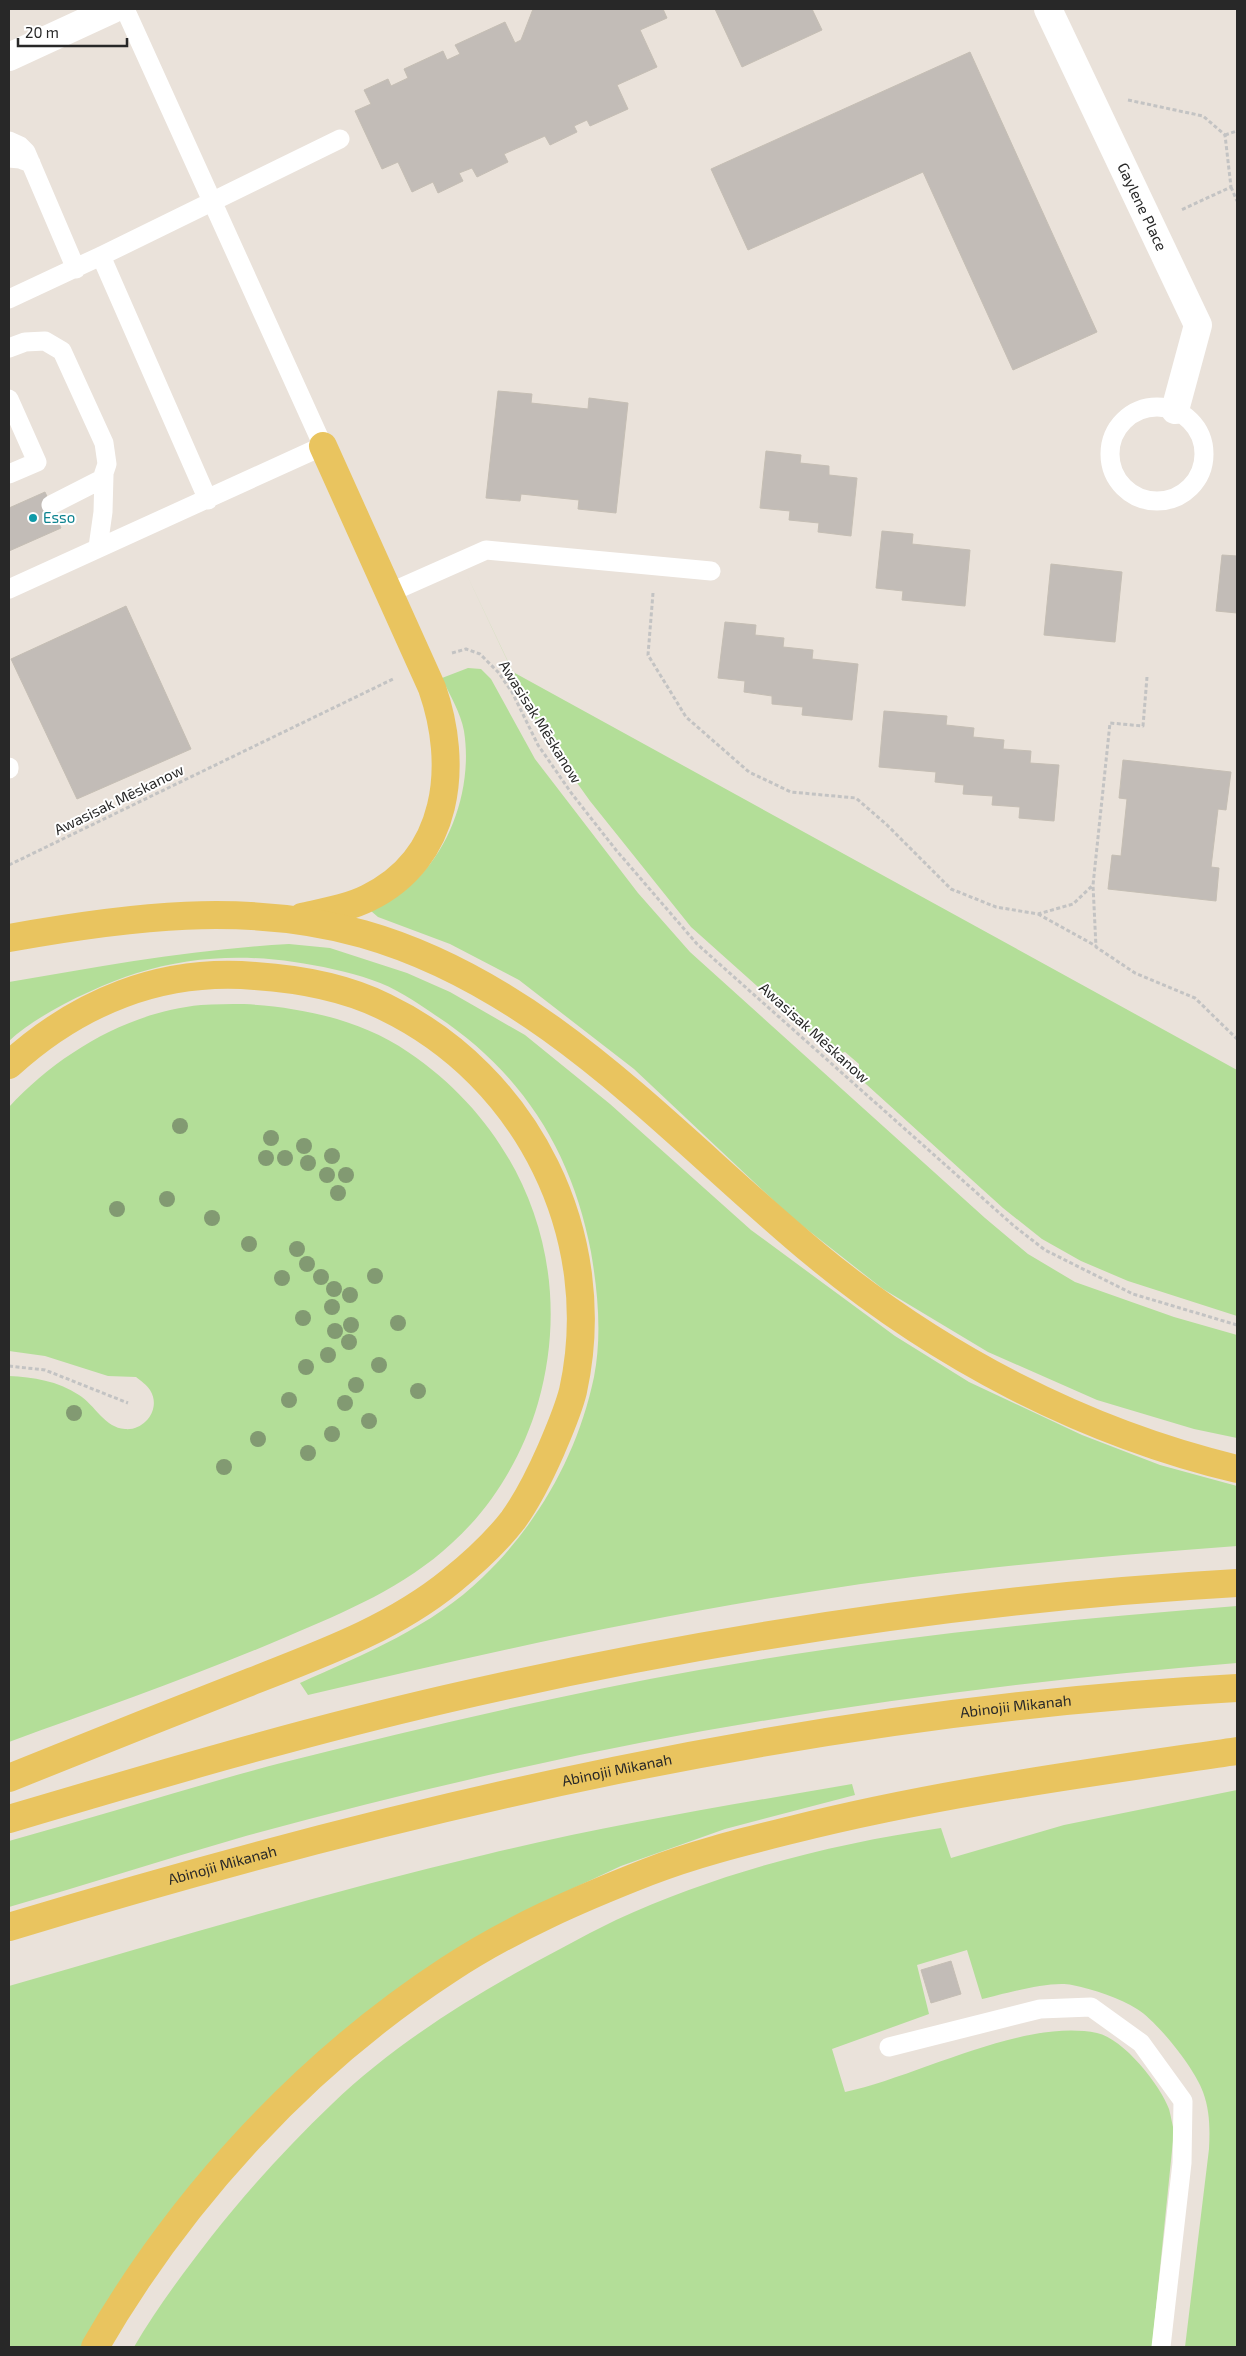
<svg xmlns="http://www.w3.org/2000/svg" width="1246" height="2356" font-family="'Exo 2',sans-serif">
<rect width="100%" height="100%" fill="#eae2da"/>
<!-- green -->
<path fill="#b3de98" d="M465 571 513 672 1237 1070V1316L1128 1281 1081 1261 1042 1239 1003 1208 856 1075 859 1070V1064L845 1052 834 1055 691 927 590 801 550 745 532 713Z
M468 668 481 669 491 679 535 759 638 893 690 952 985 1218 1028 1254 1075 1282 1174 1317 1237 1335V1438L1194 1429 1097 1400 988 1352 883 1289 790 1216 634 1069 519 980 450 944 378 917 371 911C389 901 406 891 420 876 455 839 472 781 464 731 461 713 449 694 442 678Z
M289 944 330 948 407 973 450 992 525 1035 610 1104 751 1230 895 1336 969 1382 1082 1435 1160 1465 1237 1486V1546C1094 1557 950 1569 809 1592 640 1618 473 1656 308 1695L300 1683C364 1654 432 1627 483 1577 539 1523 578 1453 594 1377 602 1336 598 1293 591 1252 572 1151 521 1071 435 1015 416 1002 394 987 372 980 347 971 320 966 294 962 241 954 188 957 137 973 97 986 39 1013 9 1041V982C102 966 195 949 289 944Z
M244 1004C300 1007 360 1019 408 1052 524 1130 577 1267 538 1403 523 1455 493 1506 452 1543 405 1587 345 1612 286 1637 195 1676 102 1708 9 1742V1376C33 1377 58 1381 79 1395 95 1405 105 1428 125 1429 144 1431 162 1409 150 1390 147 1385 141 1381 136 1377L108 1376 45 1356 9 1351V1107C58 1054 128 1012 201 1005 215 1004 230 1004 244 1004Z
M1237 1606V1663C996 1683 757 1715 520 1768 426 1789 332 1812 239 1838 162 1860 86 1885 9 1907V1841C100 1816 190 1787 281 1763 420 1728 559 1695 699 1670 877 1638 1057 1620 1237 1606Z
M852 1784 855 1795 725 1829 621 1866 531 1908 354 2026 82 2347H9V1986C168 1940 327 1892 488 1854 608 1825 730 1805 852 1784Z
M1237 1790V2347H1185L1209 2149C1210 2130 1210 2111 1203 2092 1195 2069 1158 2022 1137 2009 1120 1998 1093 1989 1072 1985 1051 1980 1004 1994 982 1999L967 1950 917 1965 929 2014 832 2049 845 2092C919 2076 1023 2018 1097 2033 1124 2039 1160 2085 1169 2109 1171 2116 1172 2124 1174 2131L1152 2347H134C156 2309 184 2272 211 2237 248 2190 289 2145 332 2104 385 2053 450 2010 514 1974 547 1956 581 1937 616 1920 718 1873 830 1844 941 1828L951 1858 1064 1825Z"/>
<!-- building -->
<path fill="#c2bcb7" stroke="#c5beb4" d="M533 9H663L667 18 640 30 657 67 617 85 628 109 590 126 587 120 574 126 577 132 550 145 545 136 504 154 508 162 477 177 472 168 459 173 463 181 438 193 433 182 412 192 398 162 382 169 355 111 371 104 364 90 388 79 391 86 408 78 404 69 443 51 447 60 460 54 455 45 505 22 515 43 521 40Z
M715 9H812L822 30 742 67Z
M970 52 1097 332 1013 370 923 172 748 250 711 169Z
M498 391 532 394 531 403 588 409 589 398 628 403 616 513 578 509 579 500 521 494 520 501 486 498Z
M766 451 801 455 800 463 829 466V475L857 478 851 536 818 532 819 523 789 520 790 511 760 508Z
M45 492 61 528 9 551V508Z
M882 531 913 534 912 544 970 550 965 606 902 600 903 591 876 588Z
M1222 555 1237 556V613L1216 611Z
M1051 564 1122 572 1115 642 1044 635Z
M126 606 191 749 77 799 11 659Z
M725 622 756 625 755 635 784 638 783 647 813 650 812 659 858 664 852 720 802 715 803 707 772 704V696L744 692 745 681 718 678Z
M884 711 947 716 946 725 974 728 973 737 1004 740 1003 749 1031 751 1030 763 1059 765 1054 821 1019 818 1020 807 992 805 993 796 963 794 964 785 935 782 936 772 879 767Z
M1123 760 1231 772 1226 810 1218 809 1211 867 1219 868 1216 901 1108 889 1112 855 1121 856 1127 799 1119 798Z
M951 1961 961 1994 931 2003 921 1970Z"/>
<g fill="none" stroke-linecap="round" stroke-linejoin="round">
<!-- path -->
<path stroke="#c3c3c3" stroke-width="3" stroke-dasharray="4 2.5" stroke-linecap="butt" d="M1128 100 1203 116 1225 135 1231 187 1181 210
M1225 135 1237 131
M1231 187 1237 201
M653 593 648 655 686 717 749 772 791 792 856 798 887 825 951 889 996 907 1038 914 1073 904 1093 885
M452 653 466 649 480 654 498 672 512 692 538 745 572 794 616 850 697 944 1014 1226 1045 1250 1133 1294 1237 1325
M1147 677 1143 726 1110 723 1093 885 1096 947 1135 973 1195 998 1237 1039
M9 865 393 679
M1038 914 1096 946
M9 1366 45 1370 128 1403"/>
<!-- service -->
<path stroke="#fff" stroke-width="19" d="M9 141 20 146 26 152 76 269
M9 158 20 159 31 163
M101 256 208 500
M9 299 101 256 340 139
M9 348 25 342 45 341 62 351 104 443 107 464 102 479 51 505
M9 399 37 462 9 474
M1110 454a47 47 0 1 1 94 0a47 47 0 1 1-94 0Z
M98 547 103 512 104 475
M9 589 323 446 125 9
M389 593 486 550 711 571
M9 767V769
M889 2047 1040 2009 1091 2007 1141 2043 1183 2101 1182 2163 1161 2347"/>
<!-- minor -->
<path stroke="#fff" stroke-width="28" id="s1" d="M1048 9 1198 325 1175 410"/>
<!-- tertiary -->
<path stroke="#fff" stroke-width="28" d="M9 57 113 9"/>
<!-- primary -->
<g stroke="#e9c45f" stroke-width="28">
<path d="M302 917C324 912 348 908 368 898 450 858 459 765 432 688L323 446"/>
<path d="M9 938C126 917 246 901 363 934 546 986 674 1138 816 1255 938 1356 1083 1432 1237 1469"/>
<path d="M9 1065C78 1002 161 968 255 976 300 979 345 987 385 1007 528 1076 607 1236 573 1391 568 1411 559 1431 551 1450 540 1475 529 1498 513 1520 496 1542 472 1564 451 1581 391 1630 316 1656 245 1684 166 1715 88 1746 9 1778"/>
<path d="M9 1819C154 1776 299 1733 446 1699 706 1639 971 1598 1237 1583"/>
<path id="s2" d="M9 1927C408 1806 819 1710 1237 1688"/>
<path d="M95 2347C181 2198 304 2064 448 1970 510 1929 579 1899 648 1872 694 1854 743 1842 791 1830 938 1793 1088 1773 1237 1751"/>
</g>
</g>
<!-- trees -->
<g fill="#829a72">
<circle cx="180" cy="1126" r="8"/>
<circle cx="271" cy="1138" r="8"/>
<circle cx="304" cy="1146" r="8"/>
<circle cx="332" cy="1156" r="8"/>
<circle cx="266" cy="1158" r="8"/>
<circle cx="285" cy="1158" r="8"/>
<circle cx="308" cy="1163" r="8"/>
<circle cx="327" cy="1175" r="8"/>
<circle cx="346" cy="1175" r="8"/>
<circle cx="338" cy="1193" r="8"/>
<circle cx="167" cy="1199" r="8"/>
<circle cx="117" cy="1209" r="8"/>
<circle cx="212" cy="1218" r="8"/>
<circle cx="249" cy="1244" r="8"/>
<circle cx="297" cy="1249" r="8"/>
<circle cx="307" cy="1264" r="8"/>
<circle cx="375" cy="1276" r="8"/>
<circle cx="321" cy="1277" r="8"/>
<circle cx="282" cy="1278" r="8"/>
<circle cx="334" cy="1289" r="8"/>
<circle cx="350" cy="1295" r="8"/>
<circle cx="332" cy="1307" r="8"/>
<circle cx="303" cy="1318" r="8"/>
<circle cx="398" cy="1323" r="8"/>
<circle cx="351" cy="1325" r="8"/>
<circle cx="335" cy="1331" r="8"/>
<circle cx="349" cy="1342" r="8"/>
<circle cx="328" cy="1355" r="8"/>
<circle cx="379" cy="1365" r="8"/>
<circle cx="306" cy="1367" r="8"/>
<circle cx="356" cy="1385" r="8"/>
<circle cx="418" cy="1391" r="8"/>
<circle cx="289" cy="1400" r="8"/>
<circle cx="345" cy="1403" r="8"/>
<circle cx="74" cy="1413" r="8"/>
<circle cx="369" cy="1421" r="8"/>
<circle cx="332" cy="1434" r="8"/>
<circle cx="258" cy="1439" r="8"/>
<circle cx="308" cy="1453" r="8"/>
<circle cx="224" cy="1467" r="8"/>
</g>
<!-- markers -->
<circle fill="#0f9aa8" stroke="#fff" stroke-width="2" cx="33" cy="518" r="5"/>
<g text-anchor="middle" stroke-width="4" stroke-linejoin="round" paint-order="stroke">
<!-- street labels -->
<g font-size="15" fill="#282828" stroke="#fff">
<text dy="5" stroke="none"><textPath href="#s1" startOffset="219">Gaylene Place</textPath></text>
<text transform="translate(540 722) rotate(58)" y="5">Awasisak Mēskanow</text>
<text transform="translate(119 800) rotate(-26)" y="5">Awasisak Mēskanow</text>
<text transform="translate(814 1033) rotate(42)" y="5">Awasisak Mēskanow</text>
<text dy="5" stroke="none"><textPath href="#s2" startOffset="1032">Abinojii Mikanah</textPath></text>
<text dy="5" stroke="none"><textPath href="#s2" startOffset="628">Abinojii Mikanah</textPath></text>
<text dy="5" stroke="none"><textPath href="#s2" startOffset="222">Abinojii Mikanah</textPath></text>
</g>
<!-- culture labels -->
<g font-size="15" fill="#0d838f" stroke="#fff" text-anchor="start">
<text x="43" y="523">Esso</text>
</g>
</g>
<!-- border -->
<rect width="1246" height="2356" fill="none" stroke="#282828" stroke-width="20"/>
<!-- scale -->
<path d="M18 38v8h109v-8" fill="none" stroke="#282828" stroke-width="2.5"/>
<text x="25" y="38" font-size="15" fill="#282828" stroke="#ffffff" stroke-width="4" paint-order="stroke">20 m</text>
</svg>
